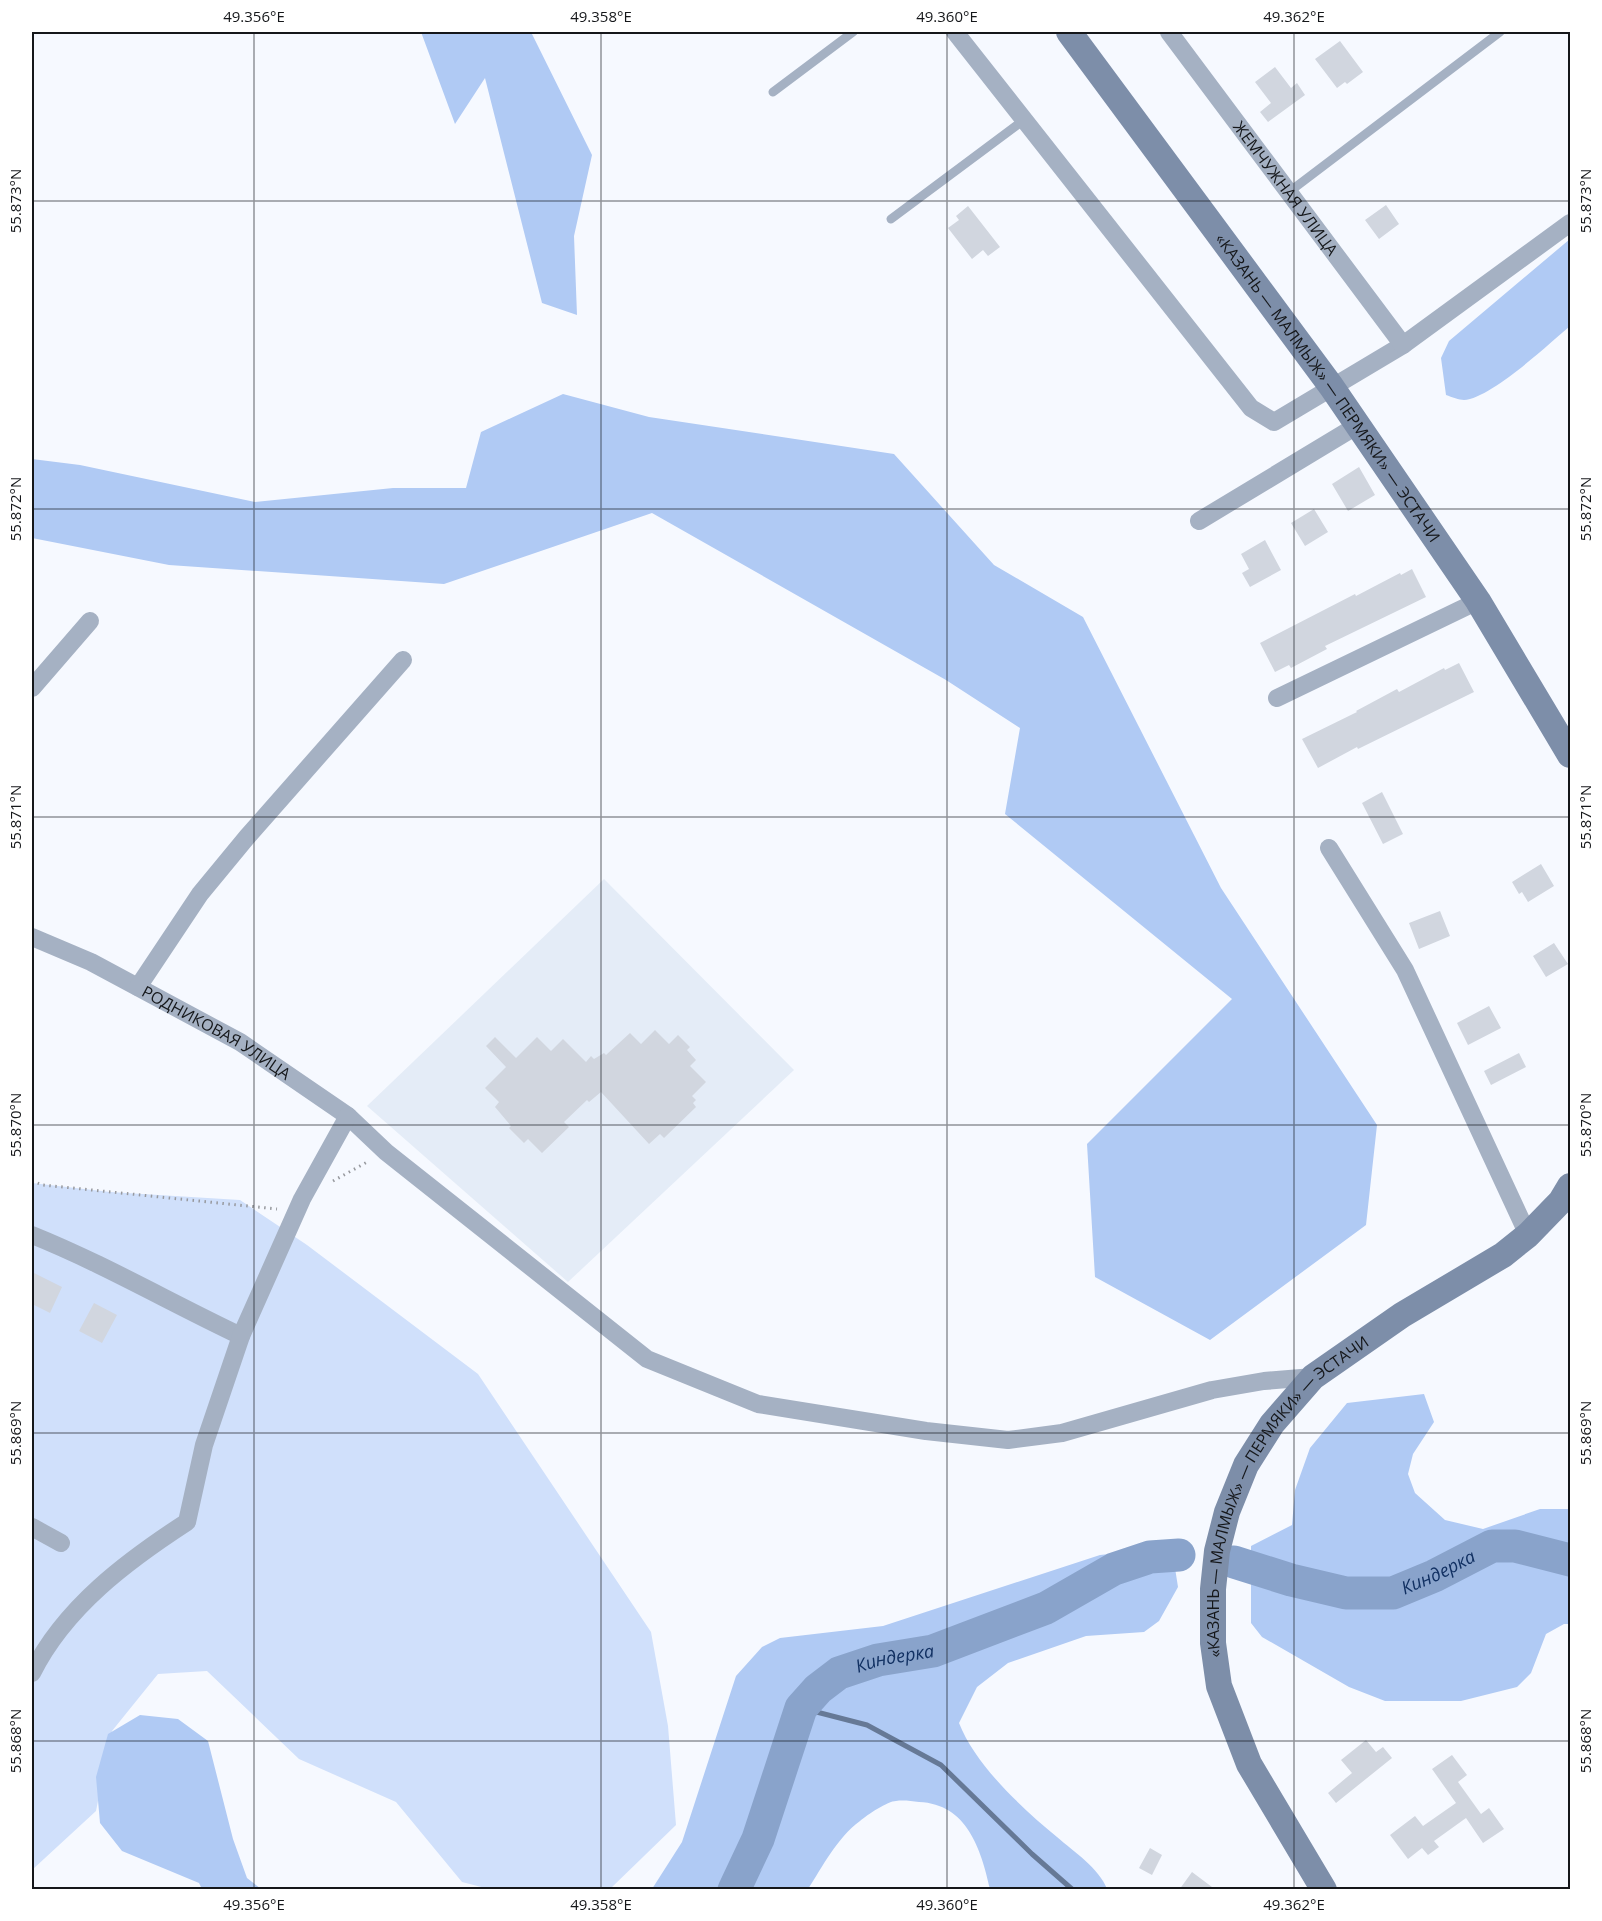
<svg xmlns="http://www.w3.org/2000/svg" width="1602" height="1921" font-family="'Open Sans',sans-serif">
<rect width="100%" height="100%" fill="#f6f9ff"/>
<!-- built -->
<path fill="#e4ecf7" d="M604 879 794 1070 568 1282 367 1106Z"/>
<!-- green -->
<path fill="#d0e0fb" d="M32 1183 110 1192 240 1200 307 1245 478 1374 651 1632 668 1726 676 1825 610 1889 493 1890 462 1882 396 1802 299 1759 207 1671 158 1674 112 1731 96 1811 32 1870Z"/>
<!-- forest -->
<path fill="#b0caf4" d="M421 32H531L592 155 574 236 577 315 542 303 485 78 455 124Z
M1570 239V326C1549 344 1491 398 1464 400 1459 400 1452 397 1446 395L1441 358 1449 341Z
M563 394 649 417 894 454 994 565 1083 617 1221 888 1377 1125 1366 1225 1210 1340 1095 1277 1087 1144 1232 999 1005 814 1020 728 946 680 652 513 444 584 169 565 32 538V459L80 465 255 502 393 488H466L481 432Z
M1424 1394 1434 1422 1413 1454 1408 1474 1415 1493 1445 1520 1483 1529 1540 1509H1570V1624H1564L1546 1634 1531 1673 1517 1687 1461 1701H1385L1349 1687 1262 1637 1251 1623V1546L1292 1525 1295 1490 1310 1448 1347 1403Z
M1128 1552 1157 1560 1175 1568 1178 1587 1159 1621 1144 1632 1086 1636 1008 1663 977 1687 959 1723C976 1766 1022 1808 1057 1837 1074 1852 1099 1868 1107 1889H990C981 1849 967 1804 919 1802 911 1801 903 1800 896 1801 888 1801 867 1815 860 1821 837 1838 823 1866 808 1889H652L682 1842 736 1676 762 1647 780 1638 883 1626 1100 1555Z
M140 1715 178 1719 208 1741 233 1839 247 1878 261 1889H202L199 1883 122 1851 100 1823 96 1777 108 1734Z"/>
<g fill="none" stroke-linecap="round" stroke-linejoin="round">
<!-- stream -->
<path stroke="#667996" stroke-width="5" d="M801 1708 867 1725 941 1765 1032 1854 1073 1890"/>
<!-- river -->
<g stroke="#89a3cb" stroke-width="33">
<path id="s1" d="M1234 1562 1291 1580 1346 1593H1393L1434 1576 1492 1546H1515L1570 1560"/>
<path id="s2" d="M734 1890 758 1839 801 1708 818 1689 839 1673 878 1660 933 1651 1046 1608 1114 1569 1150 1557 1179 1555"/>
</g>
</g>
<!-- building -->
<path fill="#d1d6df" d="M1340 41 1363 72 1347 84 1345 82 1337 88 1315 59Z
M1275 67 1291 88 1297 83 1305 95 1268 122 1260 112 1271 103 1255 82Z
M1386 205 1399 224 1379 239 1365 220Z
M968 206 1000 247 988 256 983 250 972 259 948 228 959 220 956 216Z
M1359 467 1375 495 1348 511 1332 484Z
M1314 509 1328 532 1305 546 1291 523Z
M1265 540 1281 570 1250 587 1242 573 1249 569 1241 554Z
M1412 569 1426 597 1325 646 1327 649 1291 668 1289 665 1275 672 1260 643 1355 594 1356 596 1400 573 1401 575Z
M1459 663 1474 692 1358 749 1357 747 1318 768 1302 739 1357 712 1356 711 1397 689 1399 692 1444 668 1445 670Z
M1382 792 1403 834 1383 844 1362 803Z
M1541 864 1554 886 1528 902 1522 892 1519 894 1512 882Z
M1440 911 1450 936 1419 949 1409 923Z
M1554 943 1568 964 1546 977 1533 956Z
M1489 1006 1501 1028 1468 1045 1457 1023Z
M655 1030 669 1044 678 1035 690 1047 687 1050 696 1060 690 1066 706 1082 692 1096 696 1100 693 1103 696 1107 664 1138 660 1134 649 1144 601 1092 589 1102 587 1100 564 1122 569 1127 542 1153 528 1139 524 1143 509 1128 511 1126 495 1107 499 1102 485 1088 506 1067 486 1046 495 1037 516 1058 537 1037 551 1051 563 1039 586 1062 591 1056 594 1059 604 1053 606 1055 630 1033 641 1044Z
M1519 1053 1526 1067 1491 1085 1484 1071Z
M32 1272 62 1287 50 1313 32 1304Z
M94 1303 117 1315 102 1343 79 1331Z
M1366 1740 1376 1752 1383 1747 1392 1758 1336 1803 1328 1793 1352 1773 1341 1760Z
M1452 1755 1467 1775 1458 1782 1481 1814 1489 1808 1504 1829 1483 1843 1466 1818 1434 1841 1439 1847 1428 1855 1422 1848 1408 1859 1390 1835 1415 1816 1423 1826 1456 1803 1432 1769Z
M1150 1848 1162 1855 1152 1875 1139 1868Z
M1192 1872 1216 1890H1179Z"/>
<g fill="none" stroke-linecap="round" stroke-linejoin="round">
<!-- path -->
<path stroke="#97999e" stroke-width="3" stroke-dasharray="1.5 4.5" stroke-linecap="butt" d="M32 1181 43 1185 277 1209
M333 1181 369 1161"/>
<!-- lane -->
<path stroke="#a5b1c3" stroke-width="9" d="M773 92 853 32
M1289 192 1500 32
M891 219 1024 120"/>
<!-- street -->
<g stroke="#a5b1c3" stroke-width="18">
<path d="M955 32 1251 408 1274 422 1403 345 1570 223"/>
<path id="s3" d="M1169 32 1403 345"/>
<path d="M1199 521 1358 425"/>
<path d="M32 688 90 621"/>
<path d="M1277 698 1478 601"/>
<path d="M1329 848 1405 970 1528 1235"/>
<path id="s4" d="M32 937 91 962 240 1042 348 1116 386 1152 647 1359 758 1404 926 1431 1008 1440 1062 1433 1212 1390 1264 1381 1313 1377"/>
<path d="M138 987 200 894 247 837 403 660"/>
<path d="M32 1235C104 1264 171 1303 241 1336"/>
<path d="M32 1527 61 1543"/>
<path d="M32 1673C65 1607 127 1561 187 1522L204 1445 241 1336 302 1199 348 1116"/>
</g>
<!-- secondary -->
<g stroke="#7d8ea9" stroke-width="26">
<path id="s5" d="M1069 32 1331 386 1478 601 1570 755"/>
<path id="s6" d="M1324 1890 1249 1764 1219 1686 1213 1643V1589L1217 1551 1227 1512 1246 1465 1272 1424 1313 1377 1402 1315 1503 1255 1528 1235 1561 1201 1570 1186"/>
</g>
</g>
<!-- ticks -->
<path fill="none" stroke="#15171a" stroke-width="1.5" stroke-opacity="0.45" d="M254 32V1890M601 32V1890M947 32V1890M1294 32V1890M32 201H1570M32 509H1570M32 817H1570M32 1125H1570M32 1433H1570M32 1741H1570"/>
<g text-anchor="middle" stroke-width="5" stroke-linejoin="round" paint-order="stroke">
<!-- street labels -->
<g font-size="16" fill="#15171a" stroke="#fff">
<text dy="6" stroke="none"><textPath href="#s3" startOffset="195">ЖЕМЧУЖНАЯ УЛИЦА</textPath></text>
<text dy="6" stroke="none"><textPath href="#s5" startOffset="440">«КАЗАНЬ — МАЛМЫЖ» — ПЕРМЯКИ» — ЭСТАЧИ</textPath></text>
<text dy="6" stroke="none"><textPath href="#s4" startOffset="208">РОДНИКОВАЯ УЛИЦА</textPath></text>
<text dy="6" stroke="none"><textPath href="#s6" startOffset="446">«КАЗАНЬ — МАЛМЫЖ» — ПЕРМЯКИ» — ЭСТАЧИ</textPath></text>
</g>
<!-- water labels -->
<g font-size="18" font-style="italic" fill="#113062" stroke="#fff">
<text dy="6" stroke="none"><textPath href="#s1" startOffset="213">Киндерка</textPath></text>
<text dy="6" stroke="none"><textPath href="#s2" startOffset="304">Киндерка</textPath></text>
</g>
</g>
<!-- border -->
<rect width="1602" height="1921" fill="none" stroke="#ffffff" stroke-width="66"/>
<rect x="33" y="33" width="1536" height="1855" fill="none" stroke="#15171a" stroke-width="2"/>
<g font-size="15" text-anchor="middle" fill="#15171a">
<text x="254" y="22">49.356°E</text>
<text x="601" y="22">49.358°E</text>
<text x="947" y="22">49.360°E</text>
<text x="1294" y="22">49.362°E</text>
<text transform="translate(16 201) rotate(-90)" y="5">55.873°N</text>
<text transform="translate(1586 201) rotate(-90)" y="5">55.873°N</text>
<text transform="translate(16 509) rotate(-90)" y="5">55.872°N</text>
<text transform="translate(1586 509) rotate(-90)" y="5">55.872°N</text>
<text transform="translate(16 817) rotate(-90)" y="5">55.871°N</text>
<text transform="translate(1586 817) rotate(-90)" y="5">55.871°N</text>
<text transform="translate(16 1125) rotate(-90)" y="5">55.870°N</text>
<text transform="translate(1586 1125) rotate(-90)" y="5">55.870°N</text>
<text transform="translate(16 1433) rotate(-90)" y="5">55.869°N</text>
<text transform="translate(1586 1433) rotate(-90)" y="5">55.869°N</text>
<text transform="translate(16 1741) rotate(-90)" y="5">55.868°N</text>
<text transform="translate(1586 1741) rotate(-90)" y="5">55.868°N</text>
<text x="254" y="1910">49.356°E</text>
<text x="601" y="1910">49.358°E</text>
<text x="947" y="1910">49.360°E</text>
<text x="1294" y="1910">49.362°E</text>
</g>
</svg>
